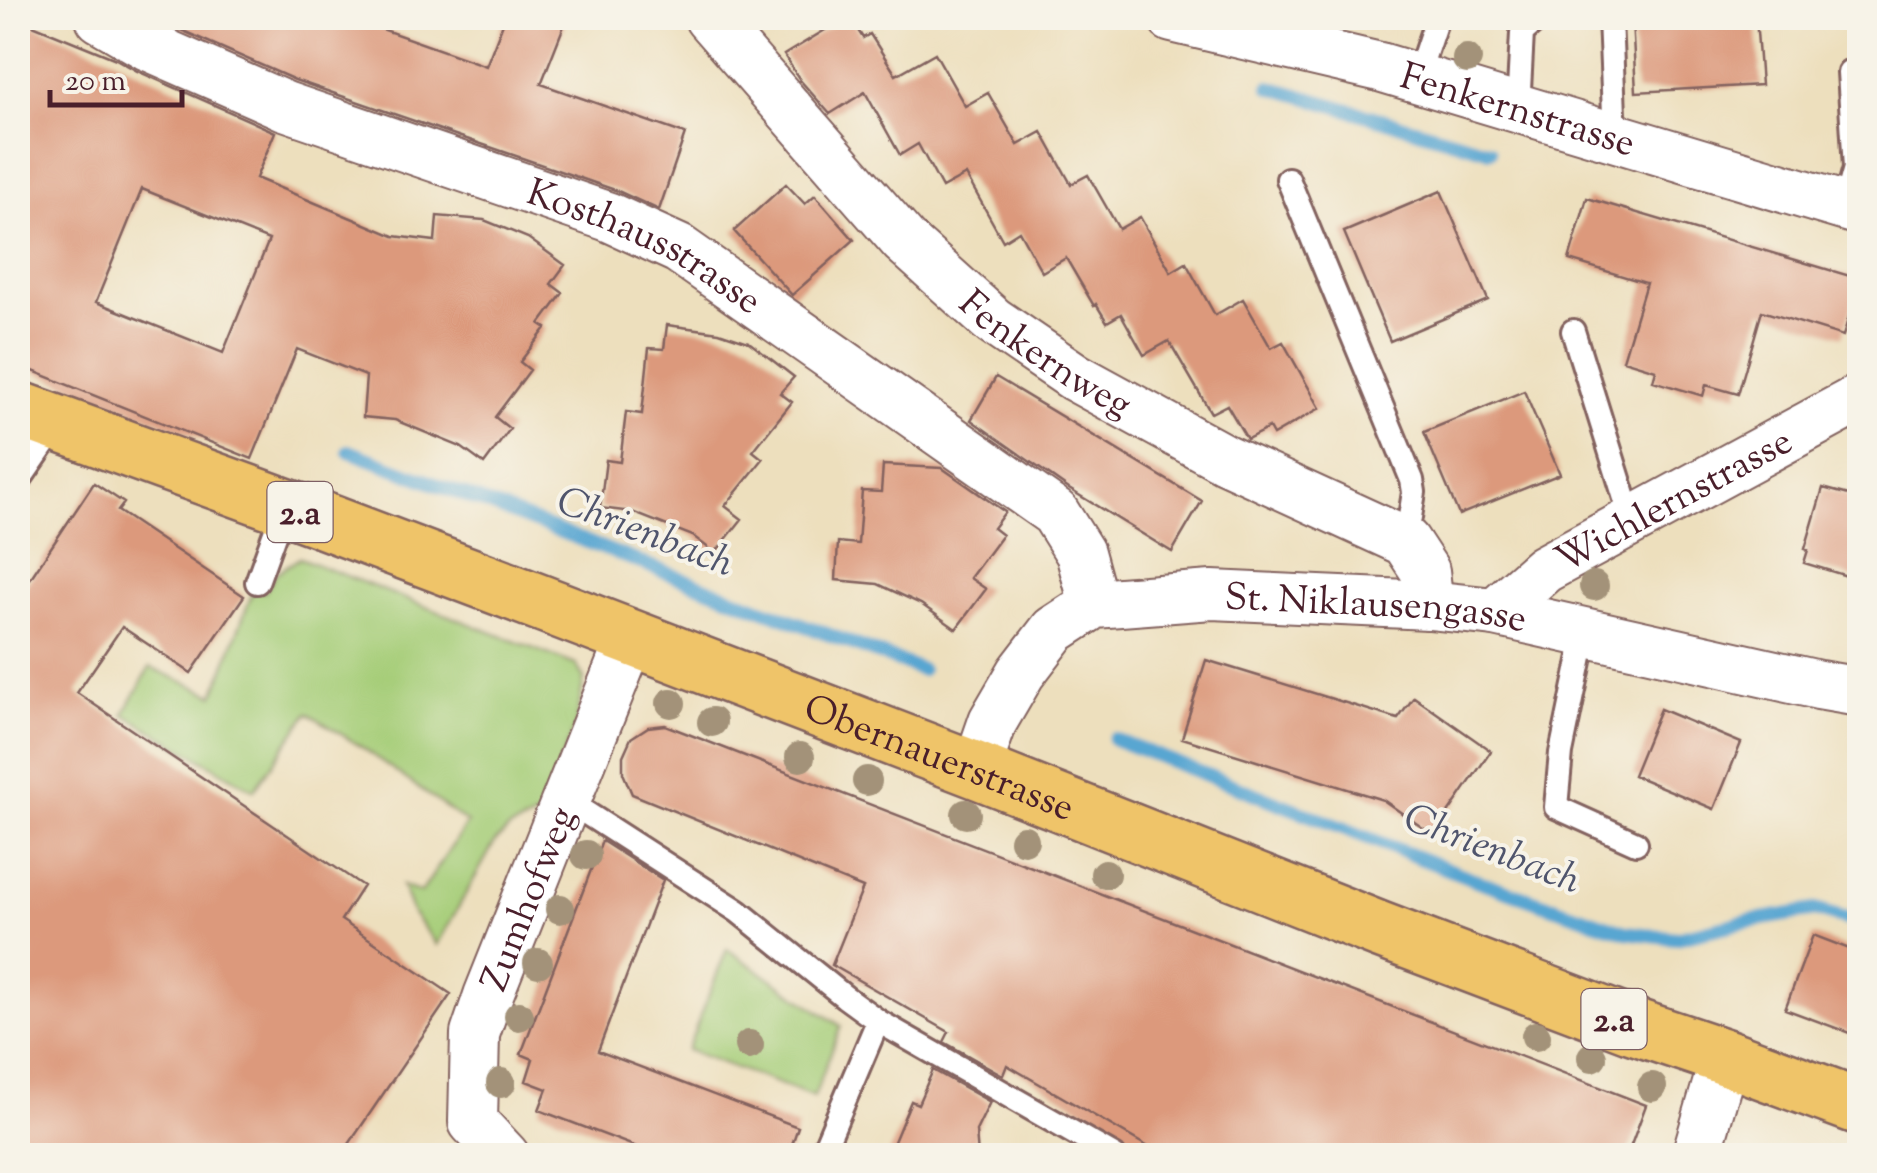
<svg xmlns="http://www.w3.org/2000/svg" width="1877" height="1173" font-family="'Sorts Mill Goudy',serif">
<rect width="100%" height="100%" fill="#f7f3e8"/>
<filter id="ink" filterUnits="userSpaceOnUse"><feTurbulence type="fractalNoise" baseFrequency=".01" numOctaves="2"/><feDisplacementMap in="SourceGraphic" scale="20" xChannelSelector="R" yChannelSelector="G"/><feConvolveMatrix kernelMatrix="1 2 1 2 8 2 1 2 1" color-interpolation-filters="sRGB"/></filter>
<filter id="wash" filterUnits="userSpaceOnUse"><feTurbulence type="fractalNoise" baseFrequency=".0048" numOctaves="4" result="noise"/><feDisplacementMap in="SourceGraphic" scale="40" xChannelSelector="R" yChannelSelector="G"/><feGaussianBlur stdDeviation="2.25" result="paint"/><feColorMatrix in="noise" values="0 0 0 0 0 0 0 0 0 0 0 0 0 0 0 0 0 1.4 0 .05"/><feComposite in="paint" operator="in"/></filter>
<g filter="url(#wash)">
<rect width="100%" height="100%" fill="#eddfbd"/>
<!-- green -->
<path fill="#a6cd78" stroke="#787652" stroke-width="2.5" d="M300 558 576 665 584 678 576 724 540 815 509 829 495 842 437 945 413 914 402 886 421 893 467 823 366 750 308 713 254 790 124 714 150 667 214 695 254 588 265 592 276 573Z
M727 949 841 1026 814 1097 687 1050Z"/>
<g fill="none" stroke-linecap="round" stroke-linejoin="round">
<!-- stream -->
<path stroke="#58a6d1" stroke-width="14" d="M1270 87 1490 151
M349 451 921 670
M1114 739 1481 882 1626 932 1676 938 1739 923 1815 910 1860 923"/>
</g>
<g id="blocks">
<!-- building -->
<path fill="#dc997b" fill-rule="evenodd" d="M167 18H351L486 66 505 18H567L541 84 685 134 659 210 618 191 295 80 165 23Z
M845 18H850L863 38 870 34 896 75 935 53 965 106 988 93 1018 145 1042 132 1071 184 1088 175 1119 229 1140 217 1171 272 1186 263 1215 315 1243 299 1271 348 1283 342 1320 408 1273 435 1269 428 1247 439 1227 405 1211 413 1169 341 1144 355 1121 314 1107 322 1096 304 1094 306 1066 258 1042 272 1019 231 1003 241 966 175 942 188 918 144 900 155 865 92 830 114 800 80 784 55Z
M1632 18H1756L1761 85 1636 92Z
M18 19 116 59 137 71 275 132 256 178 394 236 435 241 437 216 484 220 528 238 565 265 551 284 563 293 540 324 546 328 520 362 530 370 495 417 510 429 484 464 461 447 395 420 363 417 366 376 297 349 252 459 18 365ZM142 189 269 240 223 353 96 302Z
M786 184 805 204 815 195 854 240 792 295 734 231Z
M1441 191 1488 300 1390 341 1344 232Z
M1587 198 1860 279 1843 336 1762 311 1738 394 1706 385 1703 396 1653 381 1656 370 1623 360 1646 283 1569 260Z
M667 325 719 332 749 342 794 377 780 393 792 402 753 451 763 459 725 506 742 519 715 553 693 536 632 512 600 508 606 460 620 462 626 412 642 414 649 348 664 349Z
M996 377 1202 501 1172 552 1069 489 971 420Z
M1524 391 1560 474 1459 515 1424 432Z
M883 465 942 468 1005 512 993 528 1002 535 970 578 986 589 956 629 921 604 878 584 836 580 838 542 858 544 862 491 881 492Z
M94 483 124 503 118 511 244 596 191 673 122 627 77 693 363 886 341 920 451 994 341 1156H18V597Z
M1823 488 1860 498V580L1804 563 1808 550 1805 549Z
M1206 660 1398 719 1414 697 1491 751 1433 835 1383 800 1182 738Z
M1660 709 1741 743 1714 809 1633 775Z
M665 725 1646 1105 1627 1156H1164L1007 1065 1003 1075 944 1042 949 1032 832 965 863 888 632 794 623 773V756L631 738 648 727Z
M602 841 663 880 598 1051 798 1127 788 1156H660L539 1110 547 1089 526 1081 533 1059 521 1054Z
M1813 935 1860 953V1037L1785 1009Z
M933 1070 990 1102 976 1131 978 1156H888L911 1101 918 1104Z"/>
</g>
</g>
<g filter="url(#ink)">
<use href="#blocks" fill-opacity="0" stroke="#83625e" stroke-width="2.5"/>
<g fill="none" stroke-linecap="round" stroke-linejoin="round">
<!-- service casing -->
<g stroke="#83625e" stroke-width="28">
<path id="service" d="M1610 18 1615 138
M1417 78 1437 18
M1518 109 1522 33 1539 18
M1288 179 1412 480 1414 492 1406 542
M1844 207 1855 168 1849 72
M1573 331 1632 521
M18 482 58 424
M257 582 284 507
M1586 632 1561 753 1556 807 1636 843
M566 800 738 911 845 997 878 1021 1114 1156
M821 1156 878 1021"/>
</g>
<!-- minor casing -->
<g stroke="#83625e" stroke-width="52">
<g id="minor">
<path id="s1" d="M100 18 148 46 285 106 609 217 679 249 1055 513 1080 553 1094 604"/>
<path id="s2" d="M709 18 904 241 993 321 1075 377 1225 459 1406 542 1425 571 1429 605"/>
<path id="s3" d="M1172 18 1380 67 1860 211"/>
<path id="s4" d="M1495 612 1544 569 1860 398"/>
<path id="s5" d="M976 770 993 721 1021 673 1054 630 1094 604 1212 595 1429 605 1495 612 1819 685 1860 692"/>
<path id="s6" d="M505 1156 473 1122 475 1034 488 996 631 638"/>
<path d="M1696 1156 1725 1057"/>
</g>
</g>
<!-- primary casing -->
<g stroke="#83625e" stroke-width="60">
<g id="primary">
<path id="s7" d="M18 409 317 518 541 603 976 770 1380 930 1630 1025 1725 1057 1860 1107"/>
</g>
</g>
<!-- service -->
<use href="#service" stroke="#fff" stroke-width="22"/>
<!-- minor -->
<use href="#minor" stroke="#fff" stroke-width="48"/>
<!-- primary -->
<use href="#primary" stroke="#efc469" stroke-width="55"/>
</g>
<!-- trees -->
<g fill="#a39279">
<circle cx="1467" cy="59" r="15"/>
<circle cx="1594" cy="586" r="15"/>
<circle cx="671" cy="703" r="15"/>
<circle cx="712" cy="722" r="15"/>
<circle cx="800" cy="757" r="15"/>
<circle cx="867" cy="781" r="15"/>
<circle cx="966" cy="814" r="15"/>
<circle cx="1024" cy="840" r="15"/>
<circle cx="586" cy="855" r="15"/>
<circle cx="1105" cy="874" r="15"/>
<circle cx="560" cy="909" r="15"/>
<circle cx="538" cy="963" r="15"/>
<circle cx="519" cy="1016" r="15"/>
<circle cx="1536" cy="1036" r="15"/>
<circle cx="749" cy="1045" r="15"/>
<circle cx="1592" cy="1057" r="15"/>
<circle cx="501" cy="1083" r="15"/>
<circle cx="1652" cy="1087" r="15"/>
</g>
</g>
<g text-anchor="middle" stroke-width="8" stroke-linejoin="round" paint-order="stroke">
<!-- shield labels -->
<g fill="#f7f3e8" stroke="#7e5f64" stroke-width="2.5">
<rect x="267.5" y="482" width="65" height="60" rx="8"/>
<rect x="1581.5" y="989" width="65" height="60" rx="8"/>
</g>
<g font-size="35" font-weight="bold" fill="#4a1f2b">
<text x="300" y="524">2.a</text>
<text x="1614" y="1031">2.a</text>
</g>
<!-- street labels -->
<g font-size="38" fill="#4a1f2b" stroke="#f7f3e8">
<text dy="13" stroke="none"><textPath href="#s3" startOffset="358">Fenkernstrasse</textPath></text>
<text dy="13" stroke="none"><textPath href="#s1" startOffset="592">Kosthausstrasse</textPath></text>
<text dy="13" stroke="none"><textPath href="#s2" startOffset="478">Fenkernweg</textPath></text>
<text dy="13" stroke="none"><textPath href="#s4" startOffset="212">Wichlernstrasse</textPath></text>
<text dy="13" stroke="none"><textPath href="#s5" startOffset="492">St. Niklausengasse</textPath></text>
<text dy="13" stroke="none"><textPath href="#s7" startOffset="985">Obernauerstrasse</textPath></text>
<text dy="13" stroke="none"><textPath href="#s6" startOffset="280">Zumhofweg</textPath></text>
</g>
<!-- water labels -->
<g font-size="40" font-style="italic" fill="#50556d" stroke="#f7f3e8">
<text transform="translate(646 530) rotate(21)" y="14">Chrienbach</text>
<text transform="translate(1493 847) rotate(21)" y="14">Chrienbach</text>
</g>
</g>
<!-- margin -->
<rect width="1877" height="1173" fill="none" stroke="#f7f3e8" stroke-width="60"/>
<!-- scale -->
<path d="M50 90v15h132v-15" fill="none" stroke="#4a1f2b" stroke-width="5"/>
<text x="65" y="90" font-size="30" fill="#4a1f2b" stroke="#f7f3e8" stroke-width="8" paint-order="stroke">20 m</text>
</svg>
